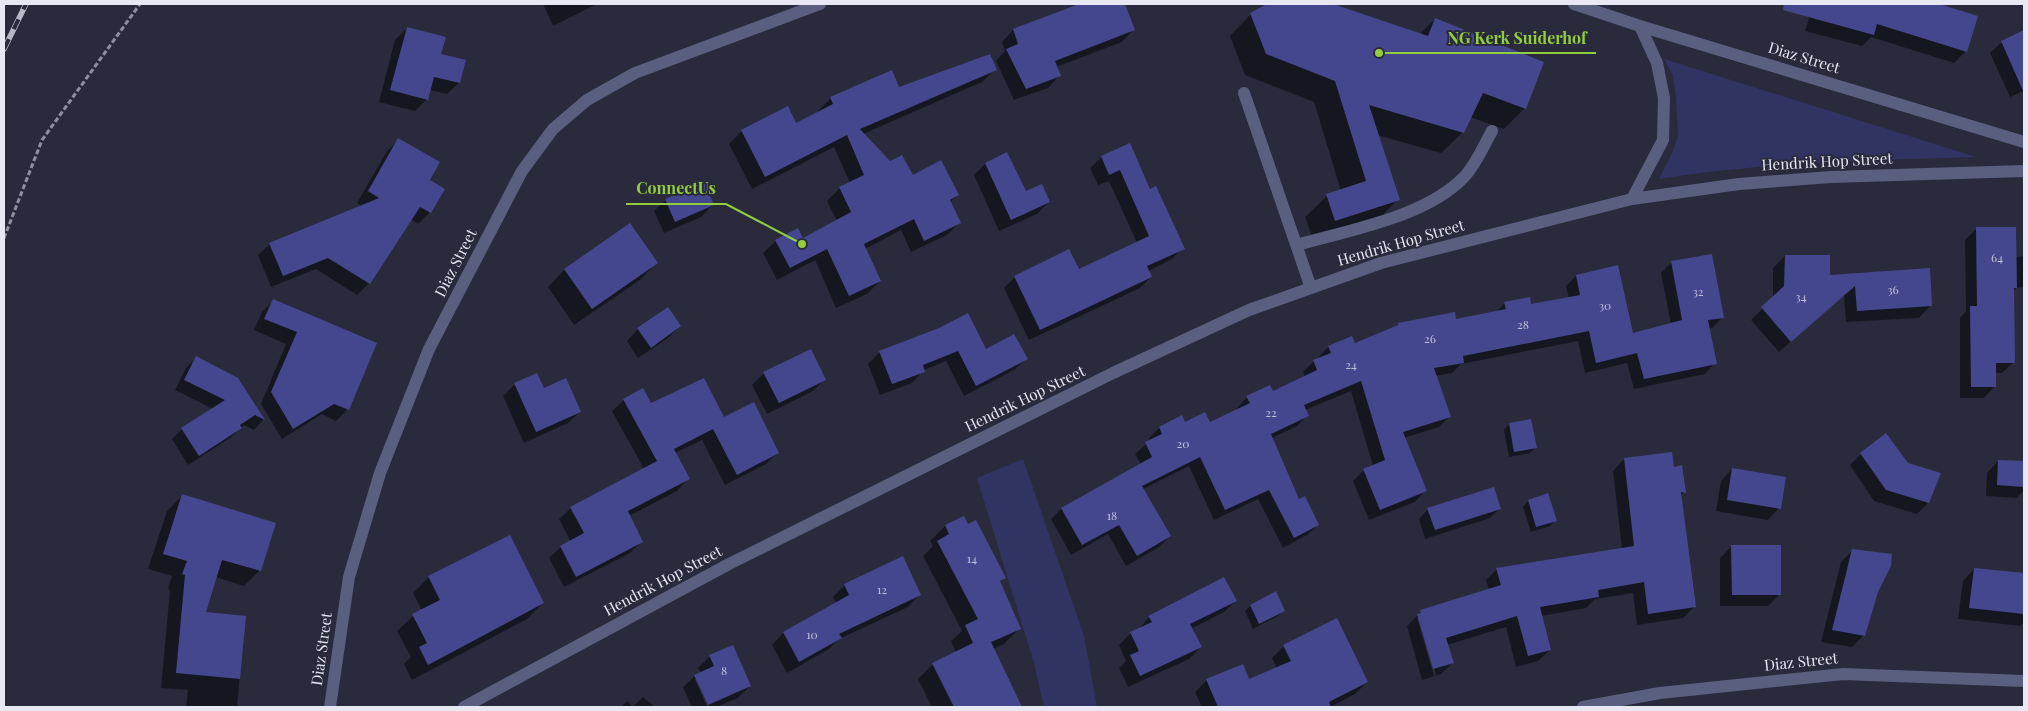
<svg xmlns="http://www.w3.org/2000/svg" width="2028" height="711" font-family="'Playfair Display',serif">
<rect width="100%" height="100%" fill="#292b3c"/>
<!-- grass -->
<path fill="#313463" d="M1664 59 1976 157C1870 160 1763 162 1659 179L1673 151 1678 136 1676 97 1673 75Z
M1023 459 1084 636 1097 707H1044L1034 663 977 478Z"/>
<!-- shadow -->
<path fill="#0007" fill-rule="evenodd" d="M543 4H597L553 26Z
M1083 4H1123L1133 30 1122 42 1056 67 1059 76 1048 88 1014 100 996 61 1005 51 1002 42 1013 30Z
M1269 4H1329L1420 34 1435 19 1525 108 1504 129 1470 117 1463 132 1441 153 1377 135 1398 199 1377 221 1314 242 1305 217 1327 196 1341 191 1314 102 1245 75 1230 36 1251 14Z
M1813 4H1890L1915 11 1922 4H1934L1977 17 1966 51 1954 63 1871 37 1862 46 1805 31Z
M407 28 440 54 464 61 459 83 447 94 429 90 427 99 415 111 379 102 395 40Z
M2024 31V91L2010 97 1990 53 2002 42Z
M995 70 982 82 863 134 889 163 912 176 958 195 950 202 960 222 947 235 911 252 901 230 865 249 880 281 867 294 836 308 815 260 777 280 763 253 776 241 802 239 837 221 827 201 840 188 850 183 834 147 752 189 729 144 742 131 796 125 819 113 818 111 831 98 899 89Z
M399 140 428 180 444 189 430 212 418 224 410 219 369 283 357 295 316 269 271 287 258 255 270 244 362 206 357 203 387 151Z
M1102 157 1150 190 1183 248 1172 259 1148 271 1151 277 1140 288 1029 340 1004 288 1015 277 1078 270 1137 243 1109 181 1098 185 1090 168Z
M985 164 1025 193 1049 202 1037 214 999 231 974 175Z
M666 200 713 205 701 217 664 233 654 211Z
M629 225 656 263 640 280 574 325 548 287 564 270Z
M1976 229 2015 257 2024 256V287L2016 288 2013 291 2014 362 2002 373H1995V386L1984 398H1960V318L1966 311 1965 240Z
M1785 256 1828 276 1930 306 1919 318 1846 322 1844 295 1779 352 1751 320 1773 298V268Z
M1672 262 1723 317 1712 328 1708 329 1715 363 1705 374 1634 389 1627 363 1585 373 1578 341 1461 364 1452 373 1435 376 1449 417 1439 427 1404 438 1425 491 1415 502 1369 520 1353 481 1364 470 1373 466 1351 391 1305 410 1308 415 1297 426 1272 438 1299 501 1318 525 1307 535 1283 548 1258 499 1214 520 1189 466 1143 489 1170 536 1159 547 1126 566 1108 534 1071 555 1051 519 1061 509 1141 464 1135 454 1150 441 1149 438 1159 428 1185 423 1209 424 1238 410 1237 408 1247 397 1272 393 1305 377 1303 372 1314 361 1319 359 1318 358 1328 347 1351 338 1354 345 1395 328 1398 324 1455 320 1496 312 1505 303 1530 306 1569 299 1566 286 1576 276 1632 335 1671 324 1661 273Z
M273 301 376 344 348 409 336 421 322 414 282 439 261 404 286 344 254 330 262 312Z
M680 326 668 338 638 358 627 341 638 329Z
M986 351 1026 359 1014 370 964 396 946 361 924 370 912 383 880 395 868 364 880 352Z
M196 358 237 379 263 420 254 430 244 425 230 438 188 465 172 439 182 429 213 409 175 390 186 368Z
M764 373 825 379 813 391 767 414 752 385Z
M515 384 543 390 580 412 568 423 524 443 503 396Z
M624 400 724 419 778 452 766 464 725 485 702 440 675 453 688 479 677 491 629 516 642 541 630 553 564 587 549 558 561 547 571 542 559 519 571 508 644 469 612 411Z
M1509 424 1535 448 1530 453 1509 457 1504 430Z
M1861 454 1928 503 1917 514 1874 501 1850 465Z
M1624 459 1673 468 1684 492 1680 497 1695 606 1683 618 1637 625 1633 593 1595 599 1586 608 1541 616 1550 650 1538 661 1516 667 1506 627 1447 645 1452 663 1441 674 1422 680 1407 626 1421 612 1489 590 1486 580 1497 569 1622 549 1613 471ZM1417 618H1420L1436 675 1434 676Z
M1998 461 2024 462V490L2017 498 1986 496 1987 473Z
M1732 469 1779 508 1768 520 1716 511 1721 481Z
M1548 495 1556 520 1550 526 1531 532 1523 507 1528 501Z
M182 496 260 570 244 586 215 577 204 613 245 617 237 707H186L188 690 161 688 170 590 168 589 172 576 148 569 167 511Z
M1428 509H1499L1490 518 1425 539 1419 519Z
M963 517 1004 578 999 583 1019 629 1004 644 993 649 1020 707H932L918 679 933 664 956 653 951 641 962 631 923 556 933 546 930 541 945 526Z
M1732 546 1780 594 1768 606H1720V558Z
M1852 551 1877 591 1864 635 1852 647 1821 642 1841 562Z
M1974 569 2024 574V622L2021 626 1958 619 1963 581Z
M429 577 543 603 527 619 412 680 404 664 411 657 397 631 413 616 422 611 413 593Z
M845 585 919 595 908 607 839 639 829 649 787 673 772 645 783 633 836 603 833 597Z
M1275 593 1284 611 1278 616 1253 629 1245 611 1250 606Z
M1236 601 1224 612 1191 629 1201 647 1189 659 1128 687 1119 668 1126 661 1119 645 1131 633 1138 630 1149 617Z
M1284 646 1367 682 1355 694 1330 707H1196L1201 705 1195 692 1207 680 1249 681 1277 668 1272 658Z
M710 656 750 686 738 698 716 707H710L698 679H695L707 707H692L683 687 695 676 701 673 698 668Z
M643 697 655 707H621L627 701 633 707Z"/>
<!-- building -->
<path fill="#45478e" d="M1079 4H1125L1135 30 1055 61 1061 76 1026 89 1006 49 1018 44 1013 29Z
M1267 4H1333L1428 36 1435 18 1544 62 1526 109 1483 93 1464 133 1369 105 1400 200 1335 221 1326 194 1366 181 1335 81 1266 54 1250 13Z
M1784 4H1939L1978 16 1967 52 1877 24 1874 35 1783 10Z
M407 27 446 37 441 54 466 60 460 83 434 77 428 100 390 90Z
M2024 30V93L2001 41Z
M990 54 997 70 860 129 890 161 902 155 913 175 941 160 959 195 950 200 961 223 924 241 914 219 864 244 881 281 849 296 827 249 790 268 775 240 798 228 803 238 851 212 839 187 864 175 847 135 765 177 741 130 788 106 796 123 833 104 830 97 892 70 899 87Z
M398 138 440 162 430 180 445 189 431 213 420 207 370 284 328 258 283 276 269 243 379 198 368 191Z
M1130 143 1150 189 1156 186 1185 249 1147 266 1152 277 1040 330 1014 276 1069 249 1079 269 1149 236 1120 170 1109 175 1101 156Z
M1007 152 1026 191 1042 184 1050 202 1011 220 985 163Z
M704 182 714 205 675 222 665 199Z
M630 223 658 263 592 309 564 269Z
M1976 227H2016L2017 288H2014L2015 363H1996V387H1971L1970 306H1977Z
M1712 254 1724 318 1708 320 1717 364 1644 379 1637 353 1596 363 1589 331 1463 356 1464 363 1434 368 1451 417 1403 432 1427 491 1380 510 1363 469 1385 460 1361 381 1304 405 1309 416 1271 434 1299 499 1305 496 1319 525 1294 538 1269 490 1225 510 1200 457 1142 486 1171 536 1137 556 1119 525 1082 545 1061 508 1152 457 1145 442 1162 434 1159 427 1182 415 1185 422 1205 412 1210 422 1250 403 1246 396 1270 385 1273 391 1317 370 1313 360 1331 353 1328 346 1352 336 1355 343 1398 325V323L1455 312 1456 319 1506 309 1504 302 1530 297 1531 304 1580 295 1576 275 1618 265 1633 333 1682 320 1671 261Z
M1785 255H1830V275L1930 268 1932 306 1857 311 1855 286 1791 342 1761 307 1784 286Z
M273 299 377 343 349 410 334 404 293 429 271 392 297 332 264 319Z
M668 307 681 326 651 348 637 328Z
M968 313 986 349 1014 334 1028 359 976 386 958 351 923 365 925 372 892 384 879 351 939 328Z
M811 349 826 380 779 403 763 372Z
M196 356 238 378 265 420 255 415 240 425 242 428 199 456 181 428 225 400 184 380Z
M537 373 544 388 566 378 581 412 536 432 514 383Z
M704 378 724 417 754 402 779 453 737 475 713 429 674 449 690 479 628 511 643 542 576 577 560 546 584 533 570 507 657 461 623 399 643 388 651 403Z
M1531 419 1537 448 1514 452 1509 423Z
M1886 433 1908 463 1941 473 1929 503 1886 490 1860 453Z
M1672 452 1674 467 1682 465 1686 493 1681 492 1696 607 1648 614 1644 582 1598 590 1599 597 1540 607 1551 650 1528 656 1517 616 1446 638 1454 663 1433 669 1417 614 1421 613 1420 610 1501 585 1496 568 1634 546 1624 458Z
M1998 460 2024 461V487L1997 485Z
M1732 468 1786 477 1781 509 1727 500Z
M1494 487 1501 509 1435 530 1427 508Z
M1548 493 1557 521 1536 527 1528 500Z
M182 494 276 523 261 571 222 560 206 612 246 616 240 679 176 673 185 575 182 574 187 561 163 554Z
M964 516 968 524 976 520 1006 578 1000 581 1021 629 991 642 1022 707H954L932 663 973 643 965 625 978 619 937 541 949 534 945 525Z
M510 535 544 603 428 665 419 647 427 643 412 614 440 600 428 576Z
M1731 545H1781V595H1732Z
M1852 549 1892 554 1891 566 1878 592 1865 636 1832 630Z
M903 556 921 595 839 634 842 638 799 662 783 632 849 595 844 584Z
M1974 568 2024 573V614L1969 608Z
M1224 577 1237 601 1190 624 1202 647 1140 676 1130 655 1139 651 1130 632 1152 622 1148 616Z
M1276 591 1285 611 1259 624 1250 605Z
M1337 618 1368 682 1329 702 1331 707H1218L1206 679 1243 664 1249 679 1291 661 1283 645Z
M733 645 751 686 708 705 694 675 714 666 709 655Z"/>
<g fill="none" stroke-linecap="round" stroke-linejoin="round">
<!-- path -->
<path stroke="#8e909d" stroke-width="3" stroke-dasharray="5 2.5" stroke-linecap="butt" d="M4 238 42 140 140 4"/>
<!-- minor -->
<path stroke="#5b5f7f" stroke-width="12" d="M1574 4 1640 26 2024 142
M1244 93 1311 288
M1632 199 1663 140 1664 98 1657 63 1640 26
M1297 245C1349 230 1426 217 1464 177 1475 166 1484 145 1492 131
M330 707 349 577 380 473 429 349 522 171 553 129 587 100 635 73 820 4
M464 707 729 564 1113 373 1249 310 1381 263 1632 199 1739 184 1831 177 2024 171
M1583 707 1660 693 1843 674 2024 681"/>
<!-- rail casing -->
<g stroke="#b7b8c5" stroke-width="5.5">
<path id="rail" d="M4 49 26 4"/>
</g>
<!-- rail -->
<use href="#rail" stroke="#292b3c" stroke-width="4" stroke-dasharray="11" stroke-linecap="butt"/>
</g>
<g text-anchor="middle" stroke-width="4" stroke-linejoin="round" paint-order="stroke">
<!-- number labels -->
<g font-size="12" fill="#bec0da">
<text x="1997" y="262">64</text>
<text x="1893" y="294">36</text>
<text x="1698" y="296">32</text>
<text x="1801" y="301">34</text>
<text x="1605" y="310">30</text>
<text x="1523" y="329">28</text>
<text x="1430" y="343">26</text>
<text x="1351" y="369">24</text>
<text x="1271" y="417">22</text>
<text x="1183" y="448">20</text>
<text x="1112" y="520">18</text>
<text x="972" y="563">14</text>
<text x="882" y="594">12</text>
<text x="812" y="639">10</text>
<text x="724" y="675">8</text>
</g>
<!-- street labels -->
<g font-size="15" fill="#e7e8f3" stroke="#292b3c">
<text transform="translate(1804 58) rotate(17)" y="5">Diaz Street</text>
<text transform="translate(1827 162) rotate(-3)" y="5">Hendrik Hop Street</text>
<text transform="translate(1401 243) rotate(-16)" y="5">Hendrik Hop Street</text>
<text transform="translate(456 263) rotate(-63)" y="5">Diaz Street</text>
<text transform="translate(1025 399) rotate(-26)" y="5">Hendrik Hop Street</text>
<text transform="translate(663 581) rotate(-28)" y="5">Hendrik Hop Street</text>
<text transform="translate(322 649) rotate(-82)" y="5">Diaz Street</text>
<text transform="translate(1801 662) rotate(-6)" y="5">Diaz Street</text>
</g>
</g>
<!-- callouts -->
<path fill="none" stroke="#93cd3d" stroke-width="2" d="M1379 53L1437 53H1596M802 244L726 204H626"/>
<g fill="#93cd3d" stroke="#292b3c" stroke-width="2">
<circle cx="1379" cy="53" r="5"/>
<circle cx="802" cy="244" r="5"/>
</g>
<g font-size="16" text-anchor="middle" font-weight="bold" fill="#93cd3d" stroke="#292b3c" stroke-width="4" stroke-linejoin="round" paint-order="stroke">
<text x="1517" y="44">NG Kerk Suiderhof</text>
<text x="676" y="194">ConnectUs</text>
</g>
<!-- border -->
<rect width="2028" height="711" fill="none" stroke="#e7e8f3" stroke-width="10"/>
</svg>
